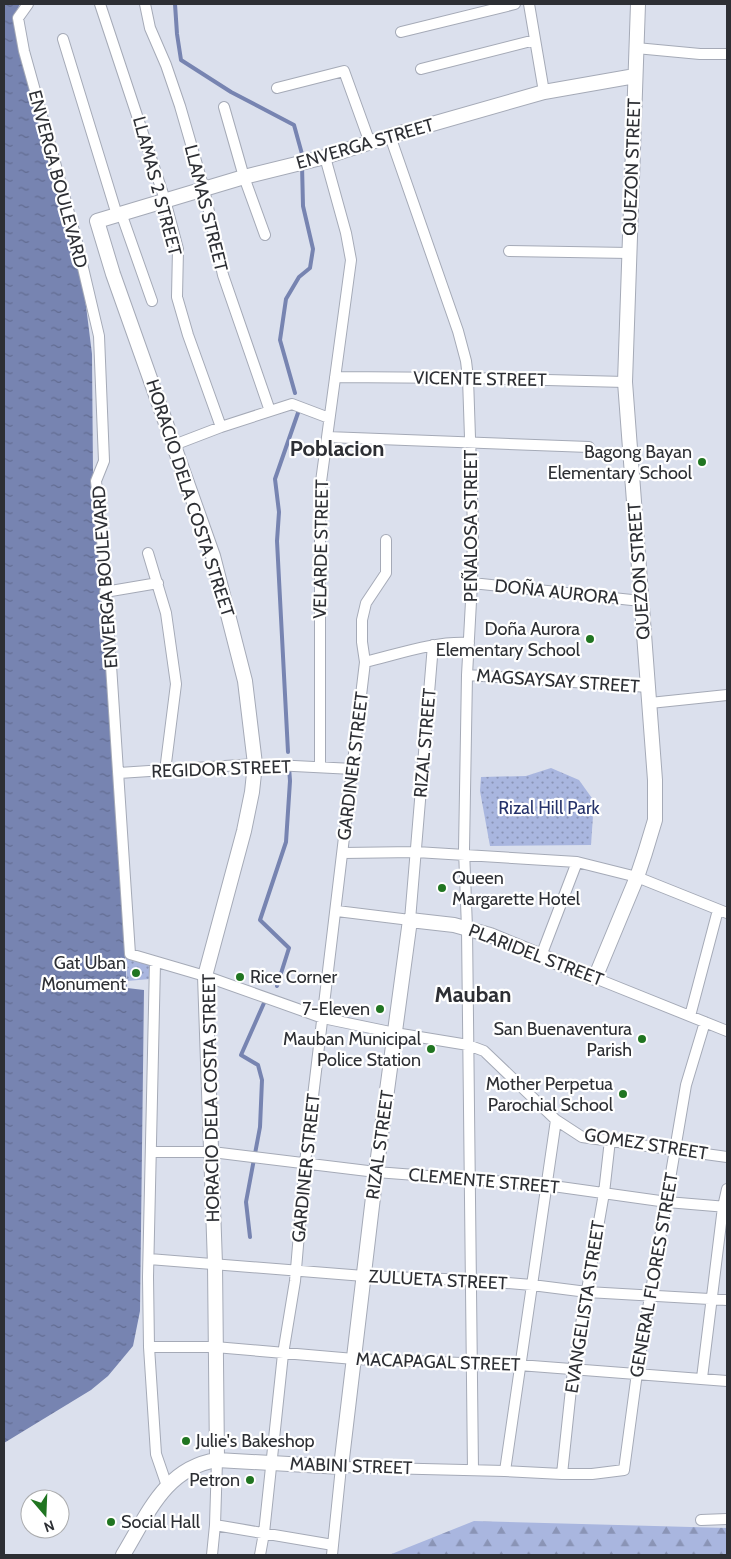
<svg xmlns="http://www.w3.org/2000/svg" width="731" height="1559" font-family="Cabin,sans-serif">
<defs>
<pattern id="forest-firs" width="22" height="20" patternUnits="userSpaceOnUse" patternTransform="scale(1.25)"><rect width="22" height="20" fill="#a9b6df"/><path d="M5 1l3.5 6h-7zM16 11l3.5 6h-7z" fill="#8a94b6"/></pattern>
<pattern id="park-dots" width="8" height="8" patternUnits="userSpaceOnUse" patternTransform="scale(1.25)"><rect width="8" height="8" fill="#a9b6df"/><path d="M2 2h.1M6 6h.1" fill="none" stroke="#8a94b6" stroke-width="1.8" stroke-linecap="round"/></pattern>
<pattern id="water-ripples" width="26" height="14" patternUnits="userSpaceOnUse" patternTransform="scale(1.25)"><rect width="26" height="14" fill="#7784b1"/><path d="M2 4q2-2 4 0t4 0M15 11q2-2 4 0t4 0" fill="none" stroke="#626c91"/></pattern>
</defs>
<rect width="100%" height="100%" fill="#dbe0ed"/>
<!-- forest -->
<path fill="url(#forest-firs)" d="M474 1521 727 1528V1555H389Z"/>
<!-- park -->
<path fill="url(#park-dots)" d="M551 768 579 780 594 801 591 845 490 846 480 791 481 777 526 776Z
M126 955 150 963V979L127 981Z"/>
<!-- water -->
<path fill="url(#water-ripples)" d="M4 4H20L16 12 79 265 86 306 92 354 93 474 127 988 144 990 140 1311 133 1346 108 1376 91 1390 4 1443Z"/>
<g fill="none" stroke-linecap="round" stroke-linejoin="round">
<!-- stream -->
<path stroke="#7784b1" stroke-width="4" d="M175 4 177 34 181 60 231 92 294 125 302 154
M295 393 280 340 286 299 299 277 310 268 313 249 303 206 302 165
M288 752 277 541 279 512 275 479 299 410
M277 986 289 948 260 920 286 842 290 781 289 767
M250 1237 246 1202 260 1127 262 1080 258 1065 241 1055 264 1003"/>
<!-- street casing -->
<g stroke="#a5aab7" stroke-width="12">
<path id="street" d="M28 4 18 18 24 51 76 238 99 336 104 461 96 481 104 559 130 954 205 976 323 1018 395 1033 468 1045 484 1051 556 1120 582 1137 727 1157
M100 4 165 200 178 249 177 297 188 335 221 427
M145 4 150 28 166 65 180 106 204 189 223 275 270 411
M529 4 544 92
M401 32 515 4
M63 39 117 215
M636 48 700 54H727
M421 69 535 40
M277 88 344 71 370 143
M224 107 244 177 265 235
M390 136 458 331 466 361 468 378 473 527 472 583 467 675 464 850 467 928 473 1470
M121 213 152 301
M509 251 629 253
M335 377 468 378 625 382
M327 437 589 447
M174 445 221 427 292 404 329 418
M148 553 166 613 176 684 165 771
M472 583 641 601
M105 592 158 583
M365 662C399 654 434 641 469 643
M467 675 649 687
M650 703 727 695
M320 767V489L351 260 346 233 325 157
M119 773 255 764 353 769
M343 853 416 852 577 862 637 877 727 913
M337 911 410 920 433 645
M541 956 577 862
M155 963 148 1277 149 1347 156 1454 167 1486
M595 978 727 1031
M690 1016 718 910
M151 1152H212L376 1172 546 1185 667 1202 727 1207
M149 1259 364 1276 471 1280 532 1285 587 1292 727 1300
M149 1347H215L354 1359 519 1365 727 1381
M702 1378 723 1207 727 1189
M505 1471 556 1120
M562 1474 573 1370 604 1193 610 1140
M701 1520 727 1519
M215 1525 333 1545
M212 1555 215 1525 217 1460
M260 1555 264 1533 283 1354 295 1281 305 1163 365 662 362 642V620L366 603 386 573V540
M332 1555 341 1467 505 1471 562 1474H592L624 1470 637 1373 686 1085 705 1022"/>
</g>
<!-- secondary casing -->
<g stroke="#a5aab7" stroke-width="16">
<path id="secondary" d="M217 1460 215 1264 205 976 244 831 252 792 255 764 245 681 213 556 113 274 97 221 244 177 325 157 390 136 544 92 635 76
M123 1555C148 1514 165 1468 217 1460L341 1467 376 1172 410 920 454 925 490 935 595 978 637 877 645 853 655 820V780L625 382 638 4"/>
</g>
<!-- street -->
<use href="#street" stroke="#fff" stroke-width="10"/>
<!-- secondary -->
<use href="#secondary" stroke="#fff" stroke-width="14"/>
</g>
<!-- markers -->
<g fill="#207521" stroke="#fff" stroke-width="2">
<circle cx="702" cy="462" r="5"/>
<circle cx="590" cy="639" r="5"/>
<circle cx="442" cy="888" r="5"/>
<circle cx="136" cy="973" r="5"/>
<circle cx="240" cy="977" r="5"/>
<circle cx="380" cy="1009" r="5"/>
<circle cx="642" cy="1039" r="5"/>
<circle cx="431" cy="1049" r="5"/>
<circle cx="623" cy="1094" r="5"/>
<circle cx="186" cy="1441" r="5"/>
<circle cx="250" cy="1480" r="5"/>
<circle cx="111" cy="1522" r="5"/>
</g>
<g text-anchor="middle" stroke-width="4.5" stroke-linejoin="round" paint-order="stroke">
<!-- street labels -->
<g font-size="18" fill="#2d2f34" stroke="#fff">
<text transform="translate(365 144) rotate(-16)" y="6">ENVERGA STREET</text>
<text transform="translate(632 167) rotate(-88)" y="6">QUEZON STREET</text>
<text transform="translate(58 179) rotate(75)" y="6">ENVERGA BOULEVARD</text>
<text transform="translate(157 186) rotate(75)" y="6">LLAMAS 2 STREET</text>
<text transform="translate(206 208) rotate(76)" y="6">LLAMAS STREET</text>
<text transform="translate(480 379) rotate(1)" y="6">VICENTE STREET</text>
<text transform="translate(190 498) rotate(72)" y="6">HORACIO DELA COSTA STREET</text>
<text transform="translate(471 526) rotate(-90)" y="6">PEÑALOSA STREET</text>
<text transform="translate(321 549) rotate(-89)" y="6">VELARDE STREET</text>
<text transform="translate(639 571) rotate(-94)" y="6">QUEZON STREET</text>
<text transform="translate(105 577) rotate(-94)" y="6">ENVERGA BOULEVARD</text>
<text transform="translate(557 592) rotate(6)" y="6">DOÑA AURORA</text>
<text transform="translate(558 681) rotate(4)" y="6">MAGSAYSAY STREET</text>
<text transform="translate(425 743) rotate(-85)" y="6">RIZAL STREET</text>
<text transform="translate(353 766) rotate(-83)" y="6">GARDINER STREET</text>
<text transform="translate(221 769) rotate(-2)" y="6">REGIDOR STREET</text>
<text transform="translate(536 955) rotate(21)" y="6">PLARIDEL STREET</text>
<text transform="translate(211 1098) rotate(-91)" y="6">HORACIO DELA COSTA STREET</text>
<text transform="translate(646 1144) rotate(9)" y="6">GOMEZ STREET</text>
<text transform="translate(380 1145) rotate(-82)" y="6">RIZAL STREET</text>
<text transform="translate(306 1168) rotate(-84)" y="6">GARDINER STREET</text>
<text transform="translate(484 1181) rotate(5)" y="6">CLEMENTE STREET</text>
<text transform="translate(654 1275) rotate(-80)" y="6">GENERAL FLORES STREET</text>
<text transform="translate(438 1280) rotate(3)" y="6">ZULUETA STREET</text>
<text transform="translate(585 1307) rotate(-81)" y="6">EVANGELISTA STREET</text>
<text transform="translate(438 1362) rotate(2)" y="6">MACAPAGAL STREET</text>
<text transform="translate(351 1466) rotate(2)" y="6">MABINI STREET</text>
</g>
<!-- poi labels -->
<g font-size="18" fill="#2d2f34" stroke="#fff" text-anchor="end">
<text x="692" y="458">Bagong Bayan<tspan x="692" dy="21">Elementary School</tspan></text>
<text x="580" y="635">Doña Aurora<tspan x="580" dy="21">Elementary School</tspan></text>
<text x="452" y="884" text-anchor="start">Queen<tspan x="452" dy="21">Margarette Hotel</tspan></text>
<text x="126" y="969">Gat Uban<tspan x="126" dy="21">Monument</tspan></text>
<text x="250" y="983" text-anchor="start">Rice Corner</text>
<text x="370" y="1015">7-Eleven</text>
<text x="632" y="1035">San Buenaventura<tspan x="632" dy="21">Parish</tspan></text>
<text x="421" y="1045">Mauban Municipal<tspan x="421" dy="21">Police Station</tspan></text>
<text x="613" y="1090">Mother Perpetua<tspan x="613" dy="21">Parochial School</tspan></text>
<text x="196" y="1447" text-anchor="start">Julie's Bakeshop</text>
<text x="240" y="1486">Petron</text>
<text x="121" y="1528" text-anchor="start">Social Hall</text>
</g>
<!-- park labels -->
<g font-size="18" fill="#25326a" stroke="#fff">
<text x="549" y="814">Rizal Hill Park</text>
</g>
<!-- district labels -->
<g font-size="22" font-weight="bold" fill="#2d2f34" stroke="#fff">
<text x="337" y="456">Poblacion</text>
<text x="473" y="1002">Mauban</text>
</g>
</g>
<!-- border -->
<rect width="731" height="1559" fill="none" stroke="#2d2f34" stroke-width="10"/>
<!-- north arrow -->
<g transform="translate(45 1514) rotate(161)"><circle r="24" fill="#ffffff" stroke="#abacae"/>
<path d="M0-4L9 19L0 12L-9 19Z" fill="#207521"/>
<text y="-8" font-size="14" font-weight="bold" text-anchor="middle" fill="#2d2f34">N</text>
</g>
</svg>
